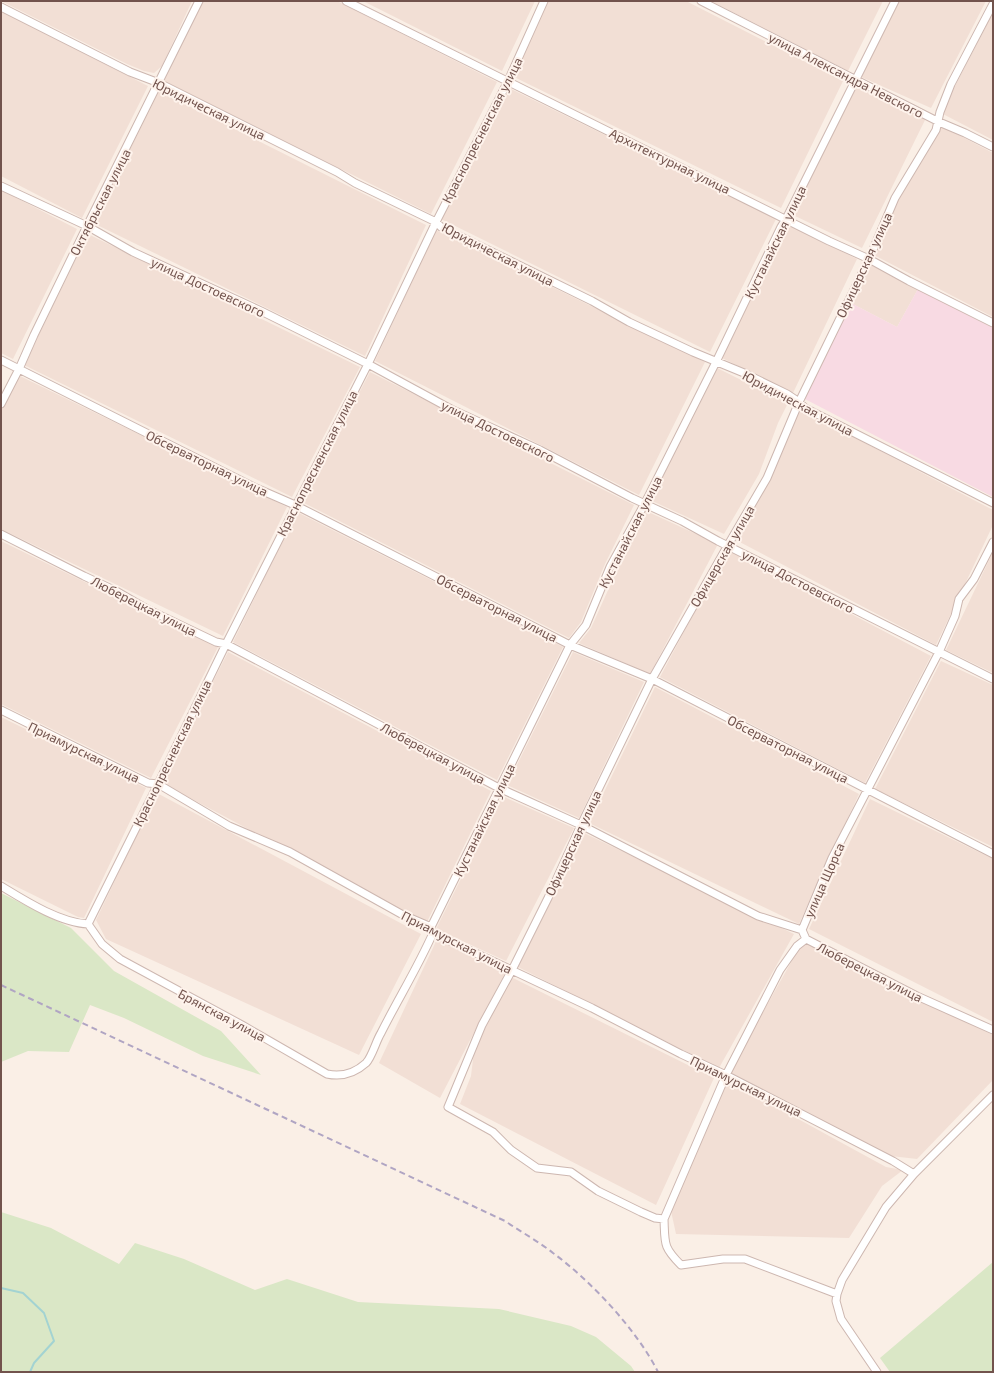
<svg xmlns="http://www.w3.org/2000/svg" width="994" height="1373" font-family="'Exo 2',sans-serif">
<rect width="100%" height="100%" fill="#faefe6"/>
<!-- residential -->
<path fill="#f2dfd5" d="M1 1H192L162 66 154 73 144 71 127 64Z
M202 1H337L497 82 431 214 164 81Z
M363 1H535L502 71Z
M548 1H686L843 81 781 208 512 76Z
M711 1H883L848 71Z
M896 1H986L931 108 859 76Z
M1 11 148 86 82 218 1 176Z
M993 13V140L941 113Z
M853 86 926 118 862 248 791 214Z
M507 87 776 219 710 352 441 219Z
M159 91 426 225 365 356 93 223Z
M936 123 993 153V317L872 254Z
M1 190 77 229 13 359 1 353Z
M786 224 857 259 793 393 720 357Z
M436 230 705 362 639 495 375 361Z
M88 234 360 367 292 497 24 365Z
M869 264 918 289 897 327 849 302Z
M715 367 788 403 778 423 759 474 724 534 650 500Z
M370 372 634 505 605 564 581 622 569 638 302 502Z
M18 375 287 507 223 636 1 529V409Z
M798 408 993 510V525L936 645 734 539Z
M644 510 718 544 650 674 579 643 591 628Z
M297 512 563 647 497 780 233 642Z
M1 541 218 647 151 778 1 704Z
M728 549 931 656 865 783 660 677Z
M993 552V673L946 650Z
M228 652 491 791 426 924 162 783Z
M573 652 644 682 579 818 507 785Z
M941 661 993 685V847L875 789Z
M655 687 859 794 799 924 589 823Z
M1 717 146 788 84 918 78 917 1 879Z
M157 793 421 934 359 1055 106 939 96 920Z
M502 796 574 828 506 961 436 929Z
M870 799 993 859V1022L809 929Z
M584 833 794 934 719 1068 516 966Z
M438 937 506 971 440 1098 379 1063Z
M804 939 993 1035V1080L917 1159 891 1156 729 1073Z
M511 977 714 1078 656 1205 460 1104 471 1076 474 1051Z
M727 1080 886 1167 903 1170 882 1186 849 1238 676 1234 671 1211Z"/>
<!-- medical -->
<path fill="#f8dae3" d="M918 289 993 328V497L803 398 849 302 897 327Z"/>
<!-- green -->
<path fill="#dae7c6" d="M1 893 71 928 114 971 221 1031 261 1075 203 1056 124 1018 90 1005 69 1052 28 1051 1 1062Z
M1 1212 51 1228 119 1264 135 1243 184 1259 255 1290 287 1279 358 1302 499 1309 571 1326 596 1337 631 1366 635 1372H1Z
M993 1262V1372H890L880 1358Z"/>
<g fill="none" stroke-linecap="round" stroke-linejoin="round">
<!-- stream -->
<path stroke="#a3d3d2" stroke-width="2" d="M1 1288 23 1293 44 1313 54 1341 34 1363 30 1372"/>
<!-- minor casing -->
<g stroke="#cdb7b0" stroke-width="9">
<path id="minor" d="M346 1 829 241 869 259 909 281 993 323
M701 1 939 122 965 133 993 147
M1 7 130 72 159 83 337 172 355 183 436 222 441 227 592 301 629 322 693 352 744 373 787 394 799 402 805 408 993 503
M1 186 87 226 133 252 261 311 368 364 451 409 540 450 632 498 682 521 718 541 993 679
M1 360 256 488 295 505 570 645 652 679 993 854
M1 404 19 369 34 335 87 226 199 1
M1 534 84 576 116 591 147 609 216 642 226 644 499 788 581 825 758 916 802 930 806 939 917 996 993 1030
M1 710 148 783 158 784 229 826 290 852 403 915 431 927 433 933 592 1008 681 1054 726 1075 893 1161 914 1174
M1 886C24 900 60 923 88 924
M88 924 102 944 120 959 242 1025 327 1074C341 1077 355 1073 366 1063 372 1057 376 1041 381 1033 398 999 418 967 433 933L431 927 570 645 586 625 610 567 645 503 716 362 781 227 786 219 895 1
M88 924 158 784 226 644 368 364 436 222 508 81 544 1
M664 1219 655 1218 641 1212 598 1191 571 1172 537 1168 511 1150 493 1132 448 1107 482 1025 512 970 548 898 581 825 652 679 728 545 767 478 799 402 869 259 895 198 936 130 940 112 951 84 993 4
M837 1294 745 1259H723L681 1265C663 1247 665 1244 664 1219L726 1075 780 970 797 946 806 939 802 930 832 858 939 652 955 616 959 599 974 579 993 542
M877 1372 841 1319 836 1301 837 1294 842 1280 886 1207 914 1174 993 1095"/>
</g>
<!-- minor -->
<use href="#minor" stroke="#fff" stroke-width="7"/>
<!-- rail -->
<path stroke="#b0a5c3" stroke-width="2" stroke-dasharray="6 4" stroke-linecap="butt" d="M1 985 505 1221C521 1232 538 1241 553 1253 591 1281 637 1330 658 1372"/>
</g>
<g text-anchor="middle" stroke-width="4" stroke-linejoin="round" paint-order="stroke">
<!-- street labels -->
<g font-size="13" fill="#72534d" stroke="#fef3ec">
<text transform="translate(846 75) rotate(27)" y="5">улица Александра Невского</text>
<text transform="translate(209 109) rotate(26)" y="5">Юридическая улица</text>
<text transform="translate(482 130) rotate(-63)" y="5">Краснопресненская улица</text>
<text transform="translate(670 161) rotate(26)" y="5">Архитектурная улица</text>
<text transform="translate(100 202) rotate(-63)" y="5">Октябрьская улица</text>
<text transform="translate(775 242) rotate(-64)" y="5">Кустанайская улица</text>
<text transform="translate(498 254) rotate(27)" y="5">Юридическая улица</text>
<text transform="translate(864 265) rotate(-65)" y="5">Офицерская улица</text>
<text transform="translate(208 287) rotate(25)" y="5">улица Достоевского</text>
<text transform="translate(798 403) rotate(28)" y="5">Юридическая улица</text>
<text transform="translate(498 431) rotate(26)" y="5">улица Достоевского</text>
<text transform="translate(207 463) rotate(26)" y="5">Обсерваторная улица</text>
<text transform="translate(317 463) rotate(-63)" y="5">Краснопресненская улица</text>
<text transform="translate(630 532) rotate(-63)" y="5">Кустанайская улица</text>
<text transform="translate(722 556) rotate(-60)" y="5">Офицерская улица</text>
<text transform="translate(798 581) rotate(27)" y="5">улица Достоевского</text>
<text transform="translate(144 606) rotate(27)" y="5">Люберецкая улица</text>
<text transform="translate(497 608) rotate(27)" y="5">Обсерваторная улица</text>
<text transform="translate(788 749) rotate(27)" y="5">Обсерваторная улица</text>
<text transform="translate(84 752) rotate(26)" y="5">Приамурская улица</text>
<text transform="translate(172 753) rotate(-64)" y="5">Краснопресненская улица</text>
<text transform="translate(433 753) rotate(28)" y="5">Люберецкая улица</text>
<text transform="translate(484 820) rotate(-64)" y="5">Кустанайская улица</text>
<text transform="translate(573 843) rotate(-65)" y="5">Офицерская улица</text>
<text transform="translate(824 880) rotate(-66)" y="5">улица Щорса</text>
<text transform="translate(457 942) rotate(27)" y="5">Приамурская улица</text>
<text transform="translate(870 972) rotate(27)" y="5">Люберецкая улица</text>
<text transform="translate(222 1015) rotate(28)" y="5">Брянская улица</text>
<text transform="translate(746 1086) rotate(26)" y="5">Приамурская улица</text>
</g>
</g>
<!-- border -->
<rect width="994" height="1373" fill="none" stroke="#72534d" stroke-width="4"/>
</svg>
